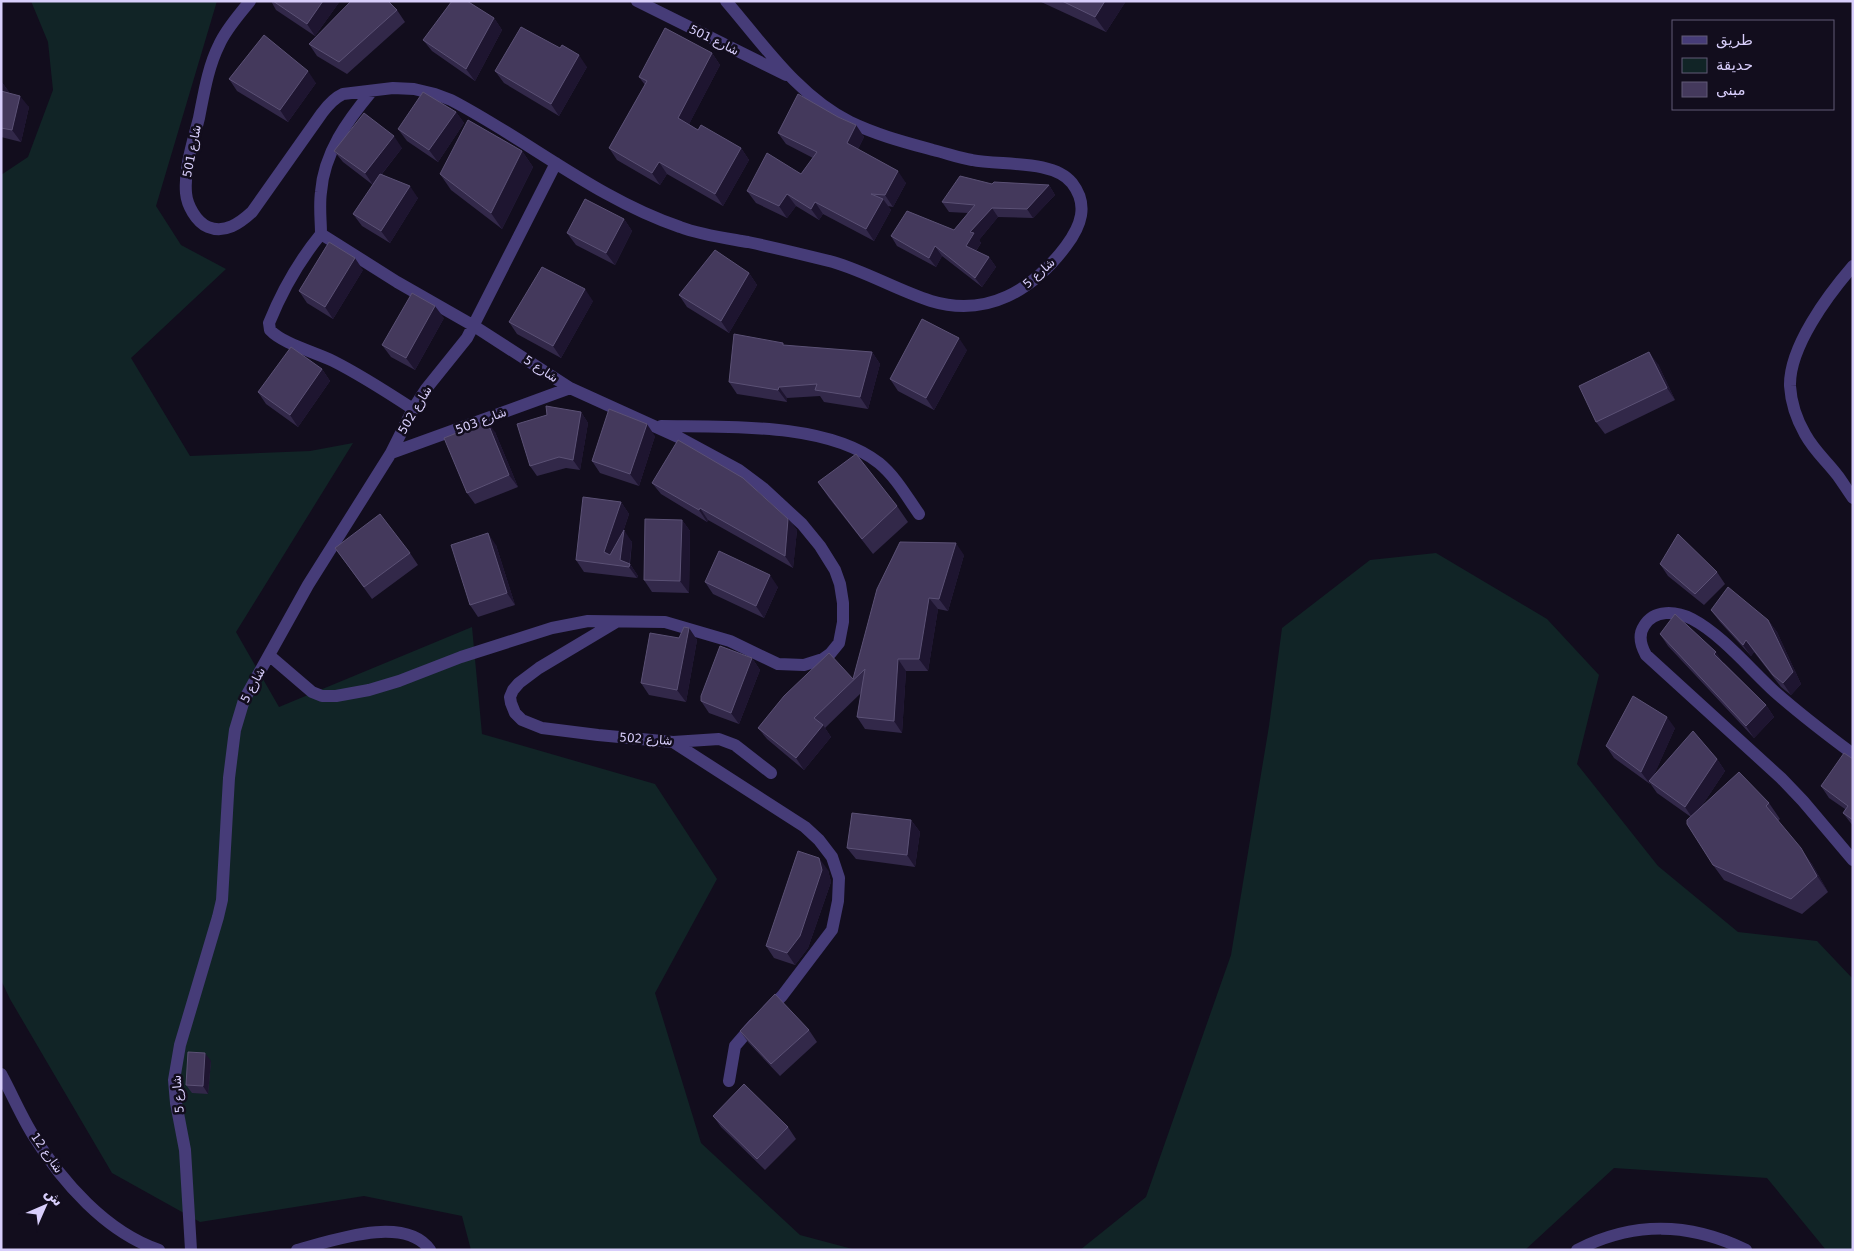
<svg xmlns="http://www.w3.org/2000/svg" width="1854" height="1251" font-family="'DejaVu Sans',Vazirmatn,sans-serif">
<rect width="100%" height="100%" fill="#120d1d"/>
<!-- green -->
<path fill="#112426" d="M31 1H217L156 206 181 245 226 269 131 358 190 456 310 451 353 443 236 632 279 707 472 627 482 734 655 784 717 879 655 993 701 1143 800 1235 856 1250H471L462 1216 364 1196 200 1222 112 1173 10 999 1 980V175L28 157 53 90 48 42Z
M1436 553 1547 619 1599 675 1577 764 1658 866 1738 932 1817 941 1853 979V1250H1826L1767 1178 1614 1168 1525 1250H1080L1146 1197 1231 955 1269 726 1282 628 1370 560Z"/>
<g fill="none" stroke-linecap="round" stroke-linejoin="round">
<!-- street -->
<path stroke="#463c78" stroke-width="12" d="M250 1C239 15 226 29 219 45 208 67 204 93 199 118 193 142 184 168 186 193 187 205 196 222 208 227 225 234 240 223 252 212L322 113C328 105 334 98 343 94L393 88 414 89 435 94 451 100C528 140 597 199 680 227 701 235 725 238 748 242 776 248 805 255 833 262 867 272 897 290 931 301 987 318 1033 290 1066 246 1081 226 1089 205 1072 183 1053 159 1000 166 972 160 959 158 946 153 933 150 904 142 877 135 850 122 798 96 763 44 726 1
M637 1 786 75
M321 234C298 262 282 291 269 323L270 330C283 344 315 352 333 361 361 375 387 392 413 409
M321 234C321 221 319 206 321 192 324 153 347 121 372 91
M1853 266C1828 295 1789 347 1790 386 1791 402 1797 420 1805 434 1815 452 1826 460 1838 476 1843 483 1848 491 1853 498
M661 426C726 427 827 422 879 463 896 477 907 497 919 514
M391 453 570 388
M616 622 539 668 519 683 513 690 510 697 511 703 515 713 522 720 542 728 598 735 673 742 719 739 735 745 771 773
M270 656 312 692 322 696H336L369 690 399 681 461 657 552 628 588 621 665 622 730 641 778 664 804 665 823 659 830 654 839 643 843 622V603L840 584 835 570 820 546 802 524 763 488 739 470 678 437 570 388 474 326 397 282 321 234
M673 742 805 827 819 840 832 857 839 878 838 901 832 930 782 996 768 1010
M1853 754C1826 734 1800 714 1775 692 1750 669 1721 634 1692 619 1676 611 1654 609 1644 626 1638 635 1641 646 1646 655L1781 778 1803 801 1853 860
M1 1074C12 1094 21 1116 33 1135 62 1182 106 1232 159 1250
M729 1081 735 1046 754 1024
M191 1250 185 1150 176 1103 174 1080 180 1045 218 917 222 900 229 778 235 730 244 700 308 585 391 453 413 409 426 389 467 338 556 163
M297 1250C331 1241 405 1214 430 1250
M1577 1250C1634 1221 1689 1222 1746 1250"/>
</g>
<!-- wall -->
<path fill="#322849" d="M271 1H340L315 36 276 10Z
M1039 1H1126L1106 32Z
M397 10 405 22 347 74 317 56 309 44Z
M494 18 502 30 475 81 432 51 423 40Z
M712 53 720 65 689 124 698 130 741 148 749 160 723 206 667 174 660 185 617 160 609 148 645 85 639 77Z
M587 67 559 116 504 83 495 71Z
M229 79 316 83 288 122 237 91Z
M1 81 9 92 8 93 29 107 21 142 1 137Z
M456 112 464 123 438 162 407 141 398 129Z
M838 117 856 125 864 137 858 149 906 183 893 207 888 206 891 210 874 241 823 214 819 220 796 206 787 218 756 203 747 191 801 174 813 158 786 144 778 133Z
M402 148 382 174 418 198 390 243 362 226 353 214 373 185 343 162 334 151Z
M522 151 533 167 502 229 451 190 440 174Z
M992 184 1049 185 1055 195 1033 218 998 217 979 240 981 243 976 251 989 257 996 267 982 287 942 256 936 267 897 246 891 236 954 230 968 213 949 212 942 202Z
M624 219 632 231 615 265 576 245 567 233Z
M363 270 333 319 307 303 299 291Z
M749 273 757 285 729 333 687 307 679 295Z
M593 301 561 358 517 334 509 322Z
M444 318 415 370 391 357 382 345Z
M785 346 872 352 880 364 868 409 824 402 820 396 787 398V402L737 394 729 382Z
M967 350 934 410 898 391 890 379Z
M1658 364 1675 400 1605 434 1596 422Z
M322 369 330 381 298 427 266 404 258 392Z
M581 412 588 423 580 470 566 468 537 476 530 466 547 415Z
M495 432 518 487 475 504 467 493Z
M655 436 639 486 600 473 592 461Z
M818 482 897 506 908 522 873 554 829 498Z
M652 483 788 519 797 530 793 568 708 520 707 522 661 494Z
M621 502 629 514 623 532 632 542 630 564 638 576 637 578 584 572 576 560Z
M682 520 690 531 689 593 652 592 644 580Z
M496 545 515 605 478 617 470 605Z
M335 548 410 553 418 565 372 599Z
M964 555 948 611 938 609 928 671H906L902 733 865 729 857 717 861 693 825 728 831 737 804 770 767 739 758 728 853 679Z
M1660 564 1717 572 1725 584 1704 605 1668 576Z
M705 582 778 587 764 618 713 594Z
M1711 610 1768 620 1777 632 1801 684 1791 695 1781 687 1754 652 1751 656 1720 622Z
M689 628 697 640 686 702 649 695 641 683 679 638Z
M1660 634 1724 663 1766 705 1774 717 1754 738 1668 646Z
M752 658 760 670 739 724 709 713 701 701Z
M1675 728 1653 777 1717 759 1725 771 1701 807 1769 803 1780 819 1778 821 1812 864 1828 892 1802 914 1724 880 1713 865 1691 817 1657 793 1650 783V784L1614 758 1606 746Z
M1853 759V826L1843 813 1845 809 1829 798 1821 786Z
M911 820 920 832 915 867 856 859 847 848Z
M828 870 831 882 808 948 795 965 774 958 766 946Z
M809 1030 817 1042 780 1076 748 1042 740 1031Z
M211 1061 208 1094 192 1093 186 1085Z
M713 1116 788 1127 796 1139 765 1170 721 1127Z"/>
<!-- shaded-wall -->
<path fill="#1e1530" d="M323 1H340L315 36 307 24Z
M1105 1H1126L1106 32 1095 17Z
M494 18 502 30 475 81 466 69Z
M712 53 720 65 686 130 678 118Z
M579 55 587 67 559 116 551 104Z
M308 71 316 83 288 122 280 110Z
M1 81 9 92 6 102 1 95Z
M20 96 29 107 21 142 12 130Z
M456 112 464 123 438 162 429 150Z
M856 125 864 137 855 155 847 143Z
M394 136 402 148 373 185 365 173Z
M741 148 749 160 723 206 715 194Z
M522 151 533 167 502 229 491 213Z
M659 162 667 174 660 185 652 173Z
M898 171 906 183 893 207 885 195Z
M1049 185 1055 195 1033 218 1027 209Z
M410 186 418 198 390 243 381 231Z
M787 194 796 206 787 218 779 206Z
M883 199 891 210 874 241 866 229Z
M815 202 823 214 819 220 811 209Z
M992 208 998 217 979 240 981 243 973 255 966 246 970 232Z
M624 219 632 231 615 265 606 253Z
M935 246 942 256 936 267 929 258Z
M989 257 996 267 982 287 975 278Z
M355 258 363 270 333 319 325 307Z
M749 273 757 285 729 333 721 321Z
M585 289 593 301 561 358 553 346Z
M435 306 444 318 415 370 406 358Z
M959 338 967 350 934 410 926 398Z
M872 352 880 364 868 409 860 397Z
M1649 352 1658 364 1675 400 1667 388Z
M322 369 330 381 298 427 290 415Z
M779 387 787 398V402L778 390Z
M581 412 588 423 580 470 573 460Z
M487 421 495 432 518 487 509 475Z
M647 424 655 436 639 486 630 474Z
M621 502 629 514 612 564 604 552Z
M700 508 708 520 707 522 699 510Z
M788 519 797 530 793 568 785 556Z
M682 520 690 531 689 593 680 581Z
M624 530 632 542 629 566 630 564 638 576 637 578 629 567 620 560Z
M488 533 496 545 515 605 507 593Z
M956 543 964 555 948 611 939 599Z
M770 575 778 587 764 618 756 606Z
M929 598 938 609 928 671 919 659Z
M1768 620 1777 632 1801 684 1791 695 1783 683Z
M689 628 697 640 686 702 677 690Z
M1746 640 1754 652 1751 656 1743 645Z
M1716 652 1724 664 1714 654Z
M752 658 760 670 739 724 731 713Z
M898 659 906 671 902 733 894 721Z
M1766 705 1774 717 1754 738 1746 726Z
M1667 717 1675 728 1651 782 1649 781 1650 783V784L1641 772Z
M823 725 831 737 804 770 796 758Z
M1717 759 1725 771 1693 819 1685 807Z
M911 820 920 832 915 867 907 855Z
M1801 848 1812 864 1828 892 1817 876Z
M819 858 828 870 831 882 808 948 795 965 787 953Z
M205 1053 211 1061 208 1094 203 1086Z"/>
<!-- building -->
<path fill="#44395c" stroke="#5b5175" d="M273 1H323L307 24Z
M351 1H388L397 10 339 62 309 44Z
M452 1H467L494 18 466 69 423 40Z
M1062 1H1105L1095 17Z
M521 27 560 48 562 45 579 55 551 104 495 71Z
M665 28 712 53 678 118 698 130 701 125 741 148 715 194 659 162 652 173 609 148 647 81 639 77Z
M264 35 308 71 280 110 229 79Z
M1 91 20 96 12 130 1 128Z
M423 92 456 112 429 150 398 129Z
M798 94 838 117 856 125 847 143 898 171 885 195 871 194 883 199 866 229 815 202 811 209 787 194 779 206 747 191 767 153 801 174 817 152 778 133Z
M364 113 394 136 365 173 334 151Z
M468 120 522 151 491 213 440 174Z
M380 174 410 186 381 231 353 214Z
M960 176 992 184 994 182 1049 185 1027 209 992 208 970 232 974 233 966 246 989 257 975 278 935 246 929 258 891 236 907 211 954 230 975 205 942 202Z
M585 199 624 219 606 253 567 233Z
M329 242 355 258 325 307 299 291Z
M715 250 749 273 721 321 679 295Z
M542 267 585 289 553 346 509 322Z
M412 293 435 306 406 358 382 345Z
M922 319 959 338 926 398 890 379Z
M734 334 783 343V345L872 352 860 397 815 390 817 384 779 387 778 390 729 382Z
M291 347 322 369 290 415 258 392Z
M1649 352 1667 388 1596 422 1579 386Z
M546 406 581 412 573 460 559 457 530 466 517 424 547 415Z
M609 409 647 424 630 474 592 461Z
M487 421 509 475 467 493 444 438Z
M678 440 743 478 788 519 785 556 700 508 699 510 652 483Z
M856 454 897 506 862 539 818 482Z
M583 497 621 502 604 552 610 555 624 530 620 560 630 564 629 567 576 560Z
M380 514 410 553 364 587 335 548Z
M645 519 682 520 680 581 644 580Z
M488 533 507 593 470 605 451 545Z
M1678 534 1717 572 1695 594 1660 564Z
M900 542 956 543 939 599 929 598 919 659H898L894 721 857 717 865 669 814 718 823 725 796 758 758 728 784 696 829 653 853 679 877 589Z
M719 551 770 575 756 606 705 582Z
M1728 587 1768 620 1793 672 1783 683 1773 675 1746 640 1743 645 1711 610Z
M1675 614 1716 652 1714 654 1766 705 1746 726 1660 634Z
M684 627 689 628 677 690 641 683 650 633 679 638Z
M720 646 752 658 731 713 701 701V696Z
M1633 696 1667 717 1641 772 1606 746Z
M1693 731 1717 759 1685 807 1649 781Z
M1844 753 1853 759V820L1843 813 1848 806 1821 786Z
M1739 772 1769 803 1766 806 1801 848 1817 876 1791 899 1713 865 1687 824V820Z
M852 813 911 820 907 855 847 848Z
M798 851 819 858 822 870 800 936 787 953 766 946Z
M775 994 809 1030 771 1064 740 1031Z
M188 1052 205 1053 203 1086 186 1085Z
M744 1084 788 1127 757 1159 713 1116Z"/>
<g text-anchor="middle" stroke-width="5" stroke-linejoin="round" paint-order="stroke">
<!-- street labels -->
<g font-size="12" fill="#d8cefb" stroke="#120d1d">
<text transform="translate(714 40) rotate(26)" y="4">شارع 501</text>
<text transform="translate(192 151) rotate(-79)" y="4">شارع 501</text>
<text transform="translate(1039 273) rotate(-42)" y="4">شارع 5</text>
<text transform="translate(541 369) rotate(33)" y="4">شارع 5</text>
<text transform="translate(415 410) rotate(-59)" y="4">شارع 502</text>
<text transform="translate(481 421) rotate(-21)" y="4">شارع 503</text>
<text transform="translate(253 685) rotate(-62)" y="4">شارع 5</text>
<text transform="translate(646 739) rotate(4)" y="4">شارع 502</text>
<text transform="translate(178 1094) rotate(-95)" y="4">شارع 5</text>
<text transform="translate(47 1153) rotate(55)" y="4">شارع 12</text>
</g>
</g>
<!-- border -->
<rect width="1854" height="1251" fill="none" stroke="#d8cefb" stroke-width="5"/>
<!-- legend -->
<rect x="1672" y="20" width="162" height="90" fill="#120d1d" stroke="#615a76"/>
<rect x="1682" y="36" width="25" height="8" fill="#463c78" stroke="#615a76"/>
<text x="1716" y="45" font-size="15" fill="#d8cefb">طريق</text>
<rect x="1682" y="58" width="25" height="15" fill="#112426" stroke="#615a76"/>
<text x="1716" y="70" font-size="15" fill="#d8cefb">حديقة</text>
<rect x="1682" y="82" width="25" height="15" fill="#44395c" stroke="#615a76"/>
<text x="1716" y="95" font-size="15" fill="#d8cefb">مبنى</text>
<!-- north arrow -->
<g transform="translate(45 1206) rotate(45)" stroke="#120d1d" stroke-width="4" paint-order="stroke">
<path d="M0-4L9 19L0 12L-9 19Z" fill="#d8cefb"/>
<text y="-8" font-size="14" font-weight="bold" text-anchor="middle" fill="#d8cefb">ش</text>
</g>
</svg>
